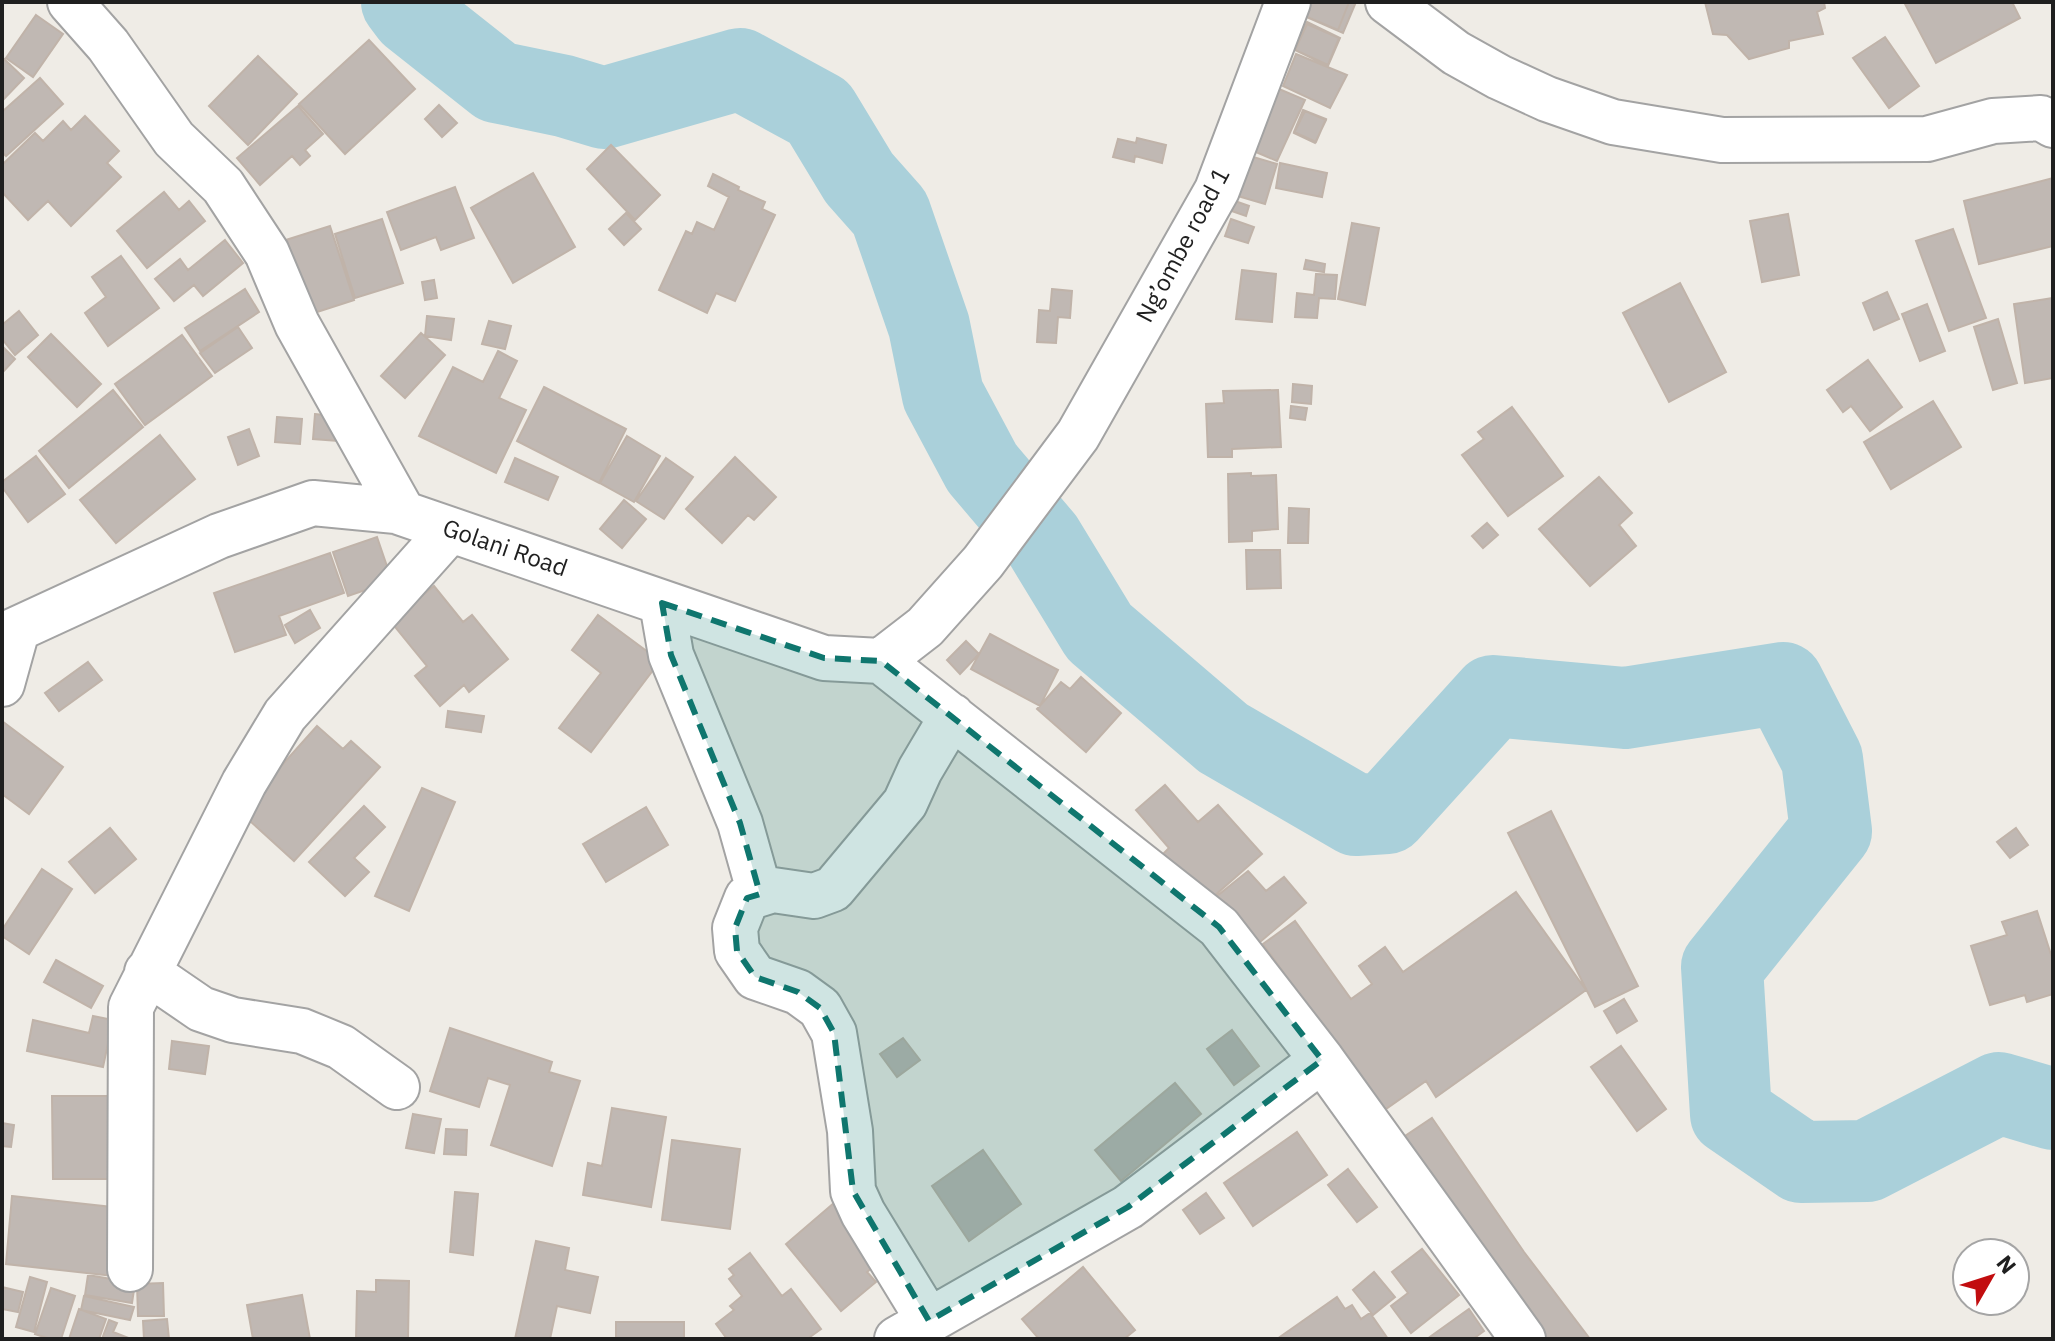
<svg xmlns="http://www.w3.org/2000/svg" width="2055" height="1341" font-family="'IBM Plex Sans',sans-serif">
<rect width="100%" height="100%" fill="#efece6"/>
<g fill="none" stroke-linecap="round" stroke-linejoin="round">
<!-- river -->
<path stroke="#aad0da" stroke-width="82" d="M402 2 411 14 497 82 564 96 604 108 740 69 819 112 859 178 890 213 929 326 943 395 982 468 1043 540 1099 632 1223 738 1356 815 1387 813 1493 696 1625 708 1783 683 1822 759 1831 831 1722 967 1731 1114 1801 1162 1867 1161 1999 1093 2053 1109"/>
</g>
<!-- building -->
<path fill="#c0b8b3" stroke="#c0b3a9" stroke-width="2" d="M1300 2H1356L1343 33 1295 12Z
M1304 2H1349L1338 30 1300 14Z
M1705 2H1824L1825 8 1817 12 1823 34 1789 41V48L1749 59 1727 35 1713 34Z
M1904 2H2012L2020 18 1936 63Z
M36 15 63 34 33 77 6 58Z
M1307 22 1340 38 1328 66 1293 49Z
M1307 24 1339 38 1328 65 1295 50Z
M1885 37 1919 86 1889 108 1853 58Z
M369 40 415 89 345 154 299 104Z
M1296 54 1347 75 1330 108 1283 86Z
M258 56 297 94 248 145 209 106Z
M2 57 24 78 2 101Z
M40 78 63 104 6 156 2 152V112Z
M1272 86 1305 100 1277 161 1244 147Z
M439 105 457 123 442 137 425 119Z
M298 106 323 134 305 150 310 156 300 165 292 156 260 185 237 158Z
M1303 110 1326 119 1316 142 1294 132Z
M1305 111 1326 120 1315 143 1294 133Z
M85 116 119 151 107 163 121 177 71 226 48 201 28 220 2 192V165L35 133 43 141 63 121 71 130Z
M1137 138 1166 145 1162 163 1135 156 1134 162 1113 157 1118 139 1136 143Z
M611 145 660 195 635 220 587 169Z
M1243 154 1277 164 1265 204 1231 194Z
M1280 163 1327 173 1322 197 1276 188Z
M533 173 575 247 513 283 471 208Z
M713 174 739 187 738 190 765 202 762 209 775 215 735 301 716 293 707 313 659 290 686 231 692 234 697 222 714 230 729 197 708 186Z
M2053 178V246L1979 264 1964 201Z
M455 187 474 238 441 250 436 237 401 250 387 212Z
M164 192 179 210 189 201 205 221 147 268 117 231Z
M1232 200 1249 206 1246 216 1229 210Z
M626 213 641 229 624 245 609 229Z
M1788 214 1799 275 1762 282 1750 221Z
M382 219 403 283 355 298 335 234Z
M1231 219 1254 227 1248 243 1225 236Z
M1352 223 1379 228 1365 305 1338 299Z
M330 226 354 300 311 314 286 240Z
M1953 229 1986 318 1949 331 1916 241Z
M225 240 243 263 203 296 194 285 174 301 155 279 180 259 188 270Z
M121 256 159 308 108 346 85 313 106 297 92 277Z
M1306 260 1325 264 1324 272 1304 269Z
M1242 270 1276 274 1272 322 1236 319Z
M1316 274 1337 275 1335 299 1319 298 1317 318 1295 317 1297 293 1314 295Z
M434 280 437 298 425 300 422 282Z
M1680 283 1726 372 1669 402 1623 313Z
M245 289 259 312 200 351 185 328Z
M1052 289 1072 291 1070 318 1058 317 1056 343 1037 342 1039 310 1050 311Z
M1887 292 1899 319 1874 330 1863 303Z
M2053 298V378L2025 383 2014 304Z
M1927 304 1945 351 1920 361 1902 314Z
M19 311 38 335 15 355 2 339V325Z
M427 316 454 319 451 340 425 336Z
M1998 319 2017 383 1993 390 1974 327Z
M489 321 511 326 505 349 482 344Z
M238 327 252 348 215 373 200 353Z
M421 333 445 355 405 398 381 376Z
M51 334 101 384 77 407 28 357Z
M182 335 212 376 145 425 115 384Z
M2 346 15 359 2 373Z
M498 351 517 361 499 398 526 410 496 473 419 436 453 367 483 382Z
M1868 360 1902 407 1870 431 1851 406 1843 412 1827 390Z
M1293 384 1312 386 1311 404 1292 402Z
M544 387 626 429 599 483 517 441Z
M113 390 143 427 69 488 39 451Z
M1278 390 1281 447 1232 449V457H1208L1206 404 1224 403 1223 391Z
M1933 401 1961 447 1891 489 1864 442Z
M1291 406 1307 408 1305 420 1290 418Z
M1512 407 1563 476 1508 516 1462 455 1484 439 1478 432Z
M315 414 340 417 338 441 313 439Z
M277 417 302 419 300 444 275 442Z
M249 429 259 456 238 465 228 437Z
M160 435 195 479 116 543 80 500Z
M627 436 660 456 634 502 600 483Z
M36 456 65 494 28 522 2 487V482Z
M735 457 776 497 754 520 748 515 722 543 686 509Z
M515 458 558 477 548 500 505 482Z
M666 458 693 477 664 519 636 501Z
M1251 473V476L1276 475 1278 529 1252 531V541L1229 542 1228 474Z
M1599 477 1632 513 1619 525 1636 546 1590 586 1539 529Z
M624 500 646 519 622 548 600 529Z
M1289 508 1309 509 1308 543H1288Z
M1487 523 1498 535 1483 548 1472 536Z
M377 537 392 581 348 596 333 552Z
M1246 550H1280L1281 588 1247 589Z
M330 553 344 593 279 616 286 635 235 652 214 593Z
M434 586 463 622 472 615 508 659 469 692 464 685 440 706 415 676 427 666 391 622Z
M310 610 320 628 295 643 285 625Z
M598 615 660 661 591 752 559 728 601 673 572 650Z
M990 634 1058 670 1040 706 971 669Z
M966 641 979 654 960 674 947 660Z
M88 662 102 680 59 711 45 693Z
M1081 677 1121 713 1086 752 1037 709 1061 682 1070 689Z
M448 711 484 716 481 732 446 727Z
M2 721 63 767 29 814 2 794Z
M317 726 343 749 351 741 380 767 294 861 240 812Z
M1165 785 1198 822 1218 805 1262 854 1205 904 1162 855 1169 848 1136 810Z
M422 788 455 802 409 911 375 896Z
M364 806 385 827 354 858 369 872 345 896 309 862Z
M646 807 668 845 606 882 583 844Z
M1551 811 1638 986 1595 1007 1508 833Z
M110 828 136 859 95 893 69 862Z
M2016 828 2028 845 2010 858 1997 842Z
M42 869 72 889 29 954 2 936V930Z
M1248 871 1266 891 1284 877 1306 903 1247 953 1206 905Z
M1516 892 1586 990 1436 1097 1426 1081 1383 1111 1263 944 1295 921 1351 999 1372 984 1359 966 1385 947 1403 972Z
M2037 911 2053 961V994L2027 1002 2025 995 1990 1005 1971 946 2007 935 2002 922Z
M56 960 103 986 91 1008 44 982Z
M1624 999 1637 1021 1617 1033 1604 1011Z
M93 1016 113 1020 103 1067 27 1051 33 1020 89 1033Z
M450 1028 552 1062 549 1072 580 1081 552 1166 491 1145 510 1085 488 1078 479 1107 430 1091Z
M1232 1030 1259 1066 1234 1085 1207 1049Z
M903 1038 920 1060 897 1077 880 1054Z
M172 1041 209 1046 205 1074 169 1069Z
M1621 1046 1666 1109 1637 1131 1591 1067Z
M1175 1083 1201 1114 1121 1181 1095 1150Z
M52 1096H111L112 1179H53Z
M612 1108 666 1117 651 1207 583 1195 588 1163 602 1166Z
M413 1114 441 1119 434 1153 406 1148Z
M1432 1118 1524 1252 1590 1339H1542L1399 1140Z
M2 1123 14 1125 11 1147 2 1146Z
M446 1129 467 1130 466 1155 444 1154Z
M1297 1132 1327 1175 1253 1226 1224 1183Z
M672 1140 740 1149 730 1229 662 1220Z
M983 1150 1021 1204 969 1241 932 1186Z
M1348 1169 1377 1207 1357 1222 1328 1185Z
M455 1192 478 1194 473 1255 450 1252Z
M1206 1193 1224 1218 1200 1234 1183 1210Z
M12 1196 121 1208 113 1276 6 1264Z
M834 1203 881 1260 867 1272 876 1282 841 1311 786 1244Z
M536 1241 569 1248 565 1270 598 1277 590 1313 557 1306 550 1339H515Z
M1422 1249 1459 1295 1411 1333 1391 1306 1408 1293 1392 1272Z
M750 1253 782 1296 791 1289 821 1329 810 1337 811 1339H727L716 1324 734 1310 730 1306 742 1296 729 1279 734 1275 729 1269Z
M1083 1267 1135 1330 1124 1339H1039L1022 1319Z
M1374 1272 1395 1297 1373 1315 1353 1290Z
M88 1275 135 1283 132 1303 85 1295Z
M30 1277 47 1282 34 1332 16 1327Z
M376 1280 409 1281 408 1339H356L357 1291 376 1292Z
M163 1283 164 1316H138L137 1284Z
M2 1287 23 1292 18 1312 2 1309Z
M51 1288 75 1296 61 1339H50L35 1334Z
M302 1295 310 1339H253L247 1305Z
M84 1296 134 1307 130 1320 81 1310Z
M1337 1297 1345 1309 1352 1305 1361 1319 1370 1313 1388 1339H1277Z
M79 1309 106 1319 99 1339H69Z
M1469 1309 1484 1331 1473 1339H1427Z
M167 1319 169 1339H144L143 1321Z
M109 1320 117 1323 113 1332 131 1339H102Z
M616 1322H684V1339H616Z"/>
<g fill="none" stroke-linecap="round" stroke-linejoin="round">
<!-- street casing -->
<g stroke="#a3a3a3" stroke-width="48">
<path id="street" d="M70 2 108 45 174 139 223 186 267 253 297 324 403 513
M1388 2 1456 53 1499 77 1547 99 1613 122 1722 140 1927 139 1993 121 2041 118 2053 125
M662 603 671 655 740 823 760 894
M2 636 219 536 313 503 396 511 824 658 881 661 925 627 983 562 1078 435 1217 190 1288 2
M881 661 1219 927 1322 1060 1523 1339
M2 684 17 630
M147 972 201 1009 233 1020 302 1031 341 1047 397 1087
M130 1269 131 1007 244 783 285 715 450 530
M929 1321 863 1213 853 1191 850 1131 834 1033 820 1008 798 992 755 977 737 951 735 928 747 898 773 890 814 896 833 889 905 803 920 770 952 716
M897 1339 1128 1207 1322 1060"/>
</g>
<!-- street -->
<use href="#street" stroke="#fff" stroke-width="44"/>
</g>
<!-- marked area -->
<path fill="#0f766e" fill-opacity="0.2" stroke="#0f766e" stroke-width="6" stroke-dasharray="16 10" stroke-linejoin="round" d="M662 603 824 658 881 661 1219 927 1322 1060 1128 1207 929 1321 853 1191 834 1033 820 1008 798 992 755 977 737 951 735 928 747 898 760 894 740 823 671 655Z"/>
<g text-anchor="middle" stroke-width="6" stroke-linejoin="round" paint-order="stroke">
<!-- street labels -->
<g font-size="24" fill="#1f1f1f" stroke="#fff">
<text transform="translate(1183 245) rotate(-62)" y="8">Ng’ombe road 1</text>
<text transform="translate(505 548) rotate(19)" y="8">Golani Road</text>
</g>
</g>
<!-- border -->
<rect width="2055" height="1341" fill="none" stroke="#1f1f1f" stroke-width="8"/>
<!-- north arrow -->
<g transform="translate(1991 1277) rotate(51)"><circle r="38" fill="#ffffff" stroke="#a5a5a5" stroke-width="2"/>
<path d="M0-6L14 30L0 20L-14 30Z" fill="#c20d0f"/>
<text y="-12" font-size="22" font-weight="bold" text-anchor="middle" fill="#1f1f1f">N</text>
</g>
</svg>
